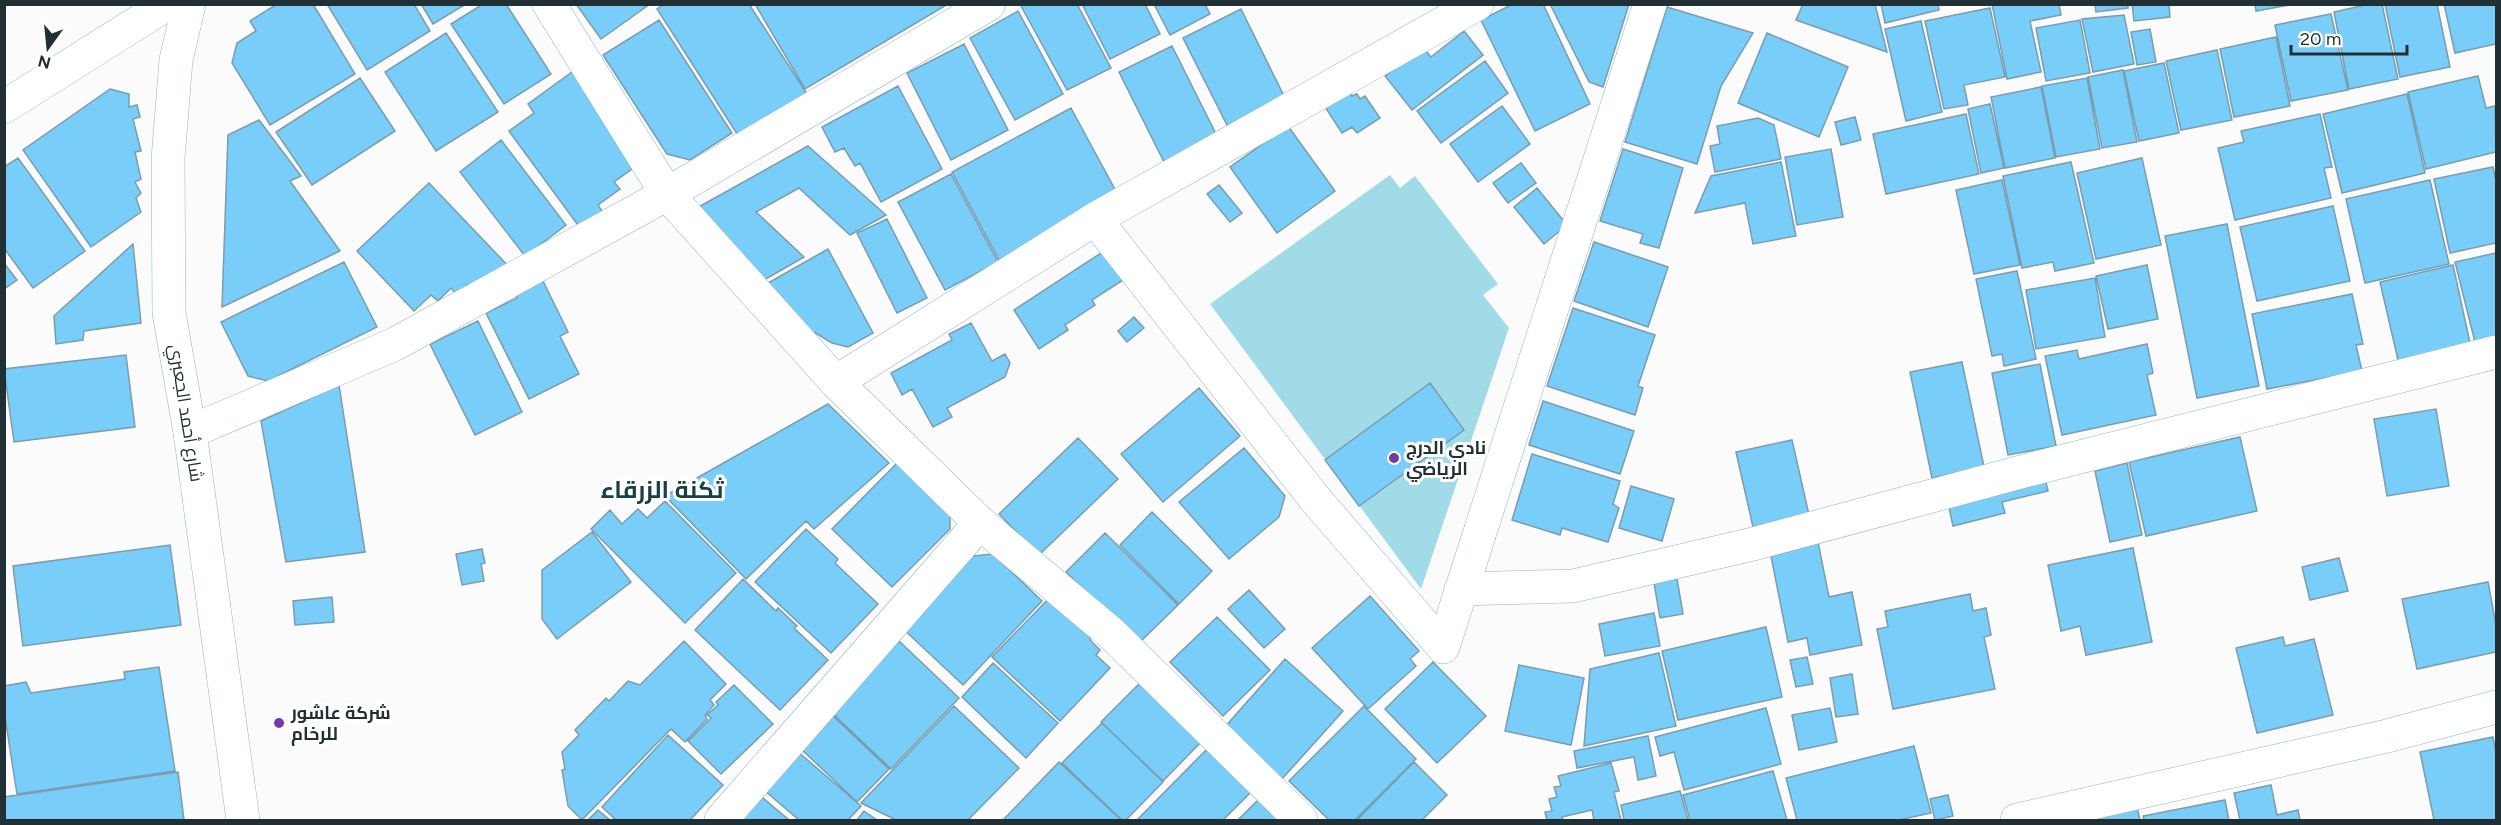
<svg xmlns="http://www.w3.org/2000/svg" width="2501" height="825" font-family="Figtree,Cairo,sans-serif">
<rect width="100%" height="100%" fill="#fbfbfb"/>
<!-- green -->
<path fill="#a1dbe8" d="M1390 175 1400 188 1415 176 1498 284 1483 295 1509 328 1421 589 1210 304Z"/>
<!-- building -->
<path fill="#78cef8" stroke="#7a9cae" stroke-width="1.5" d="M277 4H313L355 74 270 125 232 63 237 43 256 31 250 21Z
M327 4H414L430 31 367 70Z
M421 4H466L433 24Z
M483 4H506L551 74 504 104 451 24Z
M576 4H650L601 39Z
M664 4H749L807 94 739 137 657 9Z
M755 4H948L805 89Z
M1024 4H1077L1111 68 1067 90 1021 6Z
M1082 4H1145L1160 34 1110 59Z
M1154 4H1205L1210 14 1170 35Z
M1513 4H1543L1590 104 1535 131 1481 20Z
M1550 4H1629L1603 87 1589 82Z
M1803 4H1875L1887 52 1796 20Z
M1881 4H1938L1939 10 1885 23Z
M1992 4H2059L2061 15 2030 21 2041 72 2007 79Z
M2095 4H2128V8L2096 12Z
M2132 4H2169L2170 17 2134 21Z
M2255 4H2295L2256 11Z
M2369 4H2382L2398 79 2349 89 2334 12Z
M2385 4H2437L2450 67 2400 77Z
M2444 4H2496V44L2455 53Z
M1667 7 1753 33 1721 86 1697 164 1625 142Z
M1990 8 2005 77 1964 85 1968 105 1944 109 1925 21Z
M1241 9 1285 98 1228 127 1183 38Z
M1018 11 1063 94 1015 120 970 38Z
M2331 14 2348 90 2291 101 2275 25Z
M2124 15 2134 64 2093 72 2082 19Z
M659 20 732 133 690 160 667 154 603 55Z
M2080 20 2090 73 2046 81 2036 28Z
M1921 21 1942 112 1906 121 1885 29Z
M2150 29 2156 62 2137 65 2131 32Z
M1464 31 1483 55 1412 110 1385 76 1423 47 1431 57Z
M446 33 498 112 436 151 385 72Z
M1767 33 1848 67 1819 137 1738 103Z
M2276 37 2290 106 2234 117 2220 49Z
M964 44 1008 130 951 160 907 73Z
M1172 46 1217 136 1164 162 1119 72Z
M2217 50 2232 120 2181 130 2166 61Z
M1485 61 1508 93 1441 143 1417 111Z
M2164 63 2179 133 2139 141 2124 71Z
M2123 70 2137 142 2102 148 2088 77Z
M572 72 639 164 614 182 620 189 598 205 602 211 580 228 509 131 534 113 528 104Z
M2478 76 2486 108 2495 106 2496 152 2426 169 2408 92Z
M360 78 395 131 312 185 276 132Z
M2087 78 2100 149 2056 157 2042 86Z
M898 86 942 169 881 202 860 163 855 166 844 148 835 152 822 127Z
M2041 87 2055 158 2005 168 1991 97Z
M110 89 129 94V107L137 105 140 117 133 119 141 151 135 152 141 179 135 182 141 193 136 198 141 212 91 247 23 150Z
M1349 91 1352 96 1357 94 1360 99 1365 96 1380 118 1357 133 1352 127 1342 133 1325 107Z
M2407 94 2425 173 2342 193 2323 114Z
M1990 104 2004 168 1981 173 1968 109Z
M1502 106 1530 144 1478 182 1450 144Z
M1071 108 1118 195 999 260 952 172Z
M1966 114 1979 174 1886 194 1873 134Z
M2320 114 2332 167 2324 168 2331 198 2235 220 2218 148 2244 142 2241 131Z
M1855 117 1861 140 1841 145 1835 122Z
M1758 118 1774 125 1781 159 1715 172 1710 146 1720 144 1717 126Z
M259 120 301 176 290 181 340 251 222 307 228 135Z
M1288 126 1335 191 1277 233 1230 167Z
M501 140 566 225 525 256 460 172Z
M808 146 886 215 850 235 799 188 756 212 804 257 764 280 695 209Z
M1623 149 1683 168 1659 248 1640 243 1643 234 1600 221Z
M1831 149 1843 217 1797 225 1785 157Z
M18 158 85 251 33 288 4 248V167Z
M2142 158 2161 245 2096 259 2077 173Z
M1781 162 1796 236 1753 244 1745 203 1695 213 1711 176Z
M2071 162 2094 263 2055 271 2053 262 2022 268 2003 176Z
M1521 163 1536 183 1508 203 1493 183Z
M2493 167 2496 181V243L2450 253 2434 179Z
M951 174 998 262 945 290 898 202Z
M2002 180 2020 265 1974 274 1956 190Z
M2430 180 2449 264 2365 283 2346 199Z
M429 183 511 269 473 290 468 284 457 295 451 288 438 301 431 295 414 311 357 251Z
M1219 185 1242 213 1230 222 1207 194Z
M1537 188 1567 225 1544 244 1514 207Z
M2333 206 2350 281 2257 301 2240 227Z
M887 219 927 298 897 313 857 233Z
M2227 224 2259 386 2197 398 2165 236Z
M1594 242 1668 267 1648 327 1574 301Z
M133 244 141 323 84 331 83 340 56 344 54 316Z
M828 249 873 333 848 347 832 343 814 332 809 336 768 283Z
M1104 251 1123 280 1092 300 1095 305 1065 325 1068 330 1039 349 1014 310Z
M2496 253V337L2475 342 2455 262Z
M344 262 377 327 268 381 248 376 221 322Z
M4 263 17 280 4 289Z
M2147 265 2158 319 2108 329 2096 276Z
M2453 265 2470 343 2398 360 2380 282Z
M2017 271 2036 359 2004 366 2002 354 1992 356 1976 279Z
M541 277 568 332 560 336 579 374 529 399 486 313 517 298 514 291Z
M2095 278 2105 337 2036 349 2026 290Z
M2352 294 2363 344 2356 345 2362 371 2267 389 2252 314Z
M1573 308 1655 335 1638 386 1643 388 1635 415 1547 386Z
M1134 317 1144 328 1127 342 1118 331Z
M478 321 522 412 475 435 430 344Z
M971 323 992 361 1005 354 1010 363 1005 377 947 408 952 417 933 427 912 389 902 395 891 373 952 340 949 334Z
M2147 344 2153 373 2147 375 2156 415 2062 435 2045 356 2077 350 2079 359Z
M126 355 135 427 14 442 4 369Z
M1962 362 1984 467 1932 478 1910 372Z
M2040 364 2056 446 2008 455 1992 373Z
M1430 383 1464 430 1359 506 1325 460Z
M339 385 365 552 286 562 261 421Z
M1199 388 1240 436 1163 502 1121 454Z
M1543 401 1634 431 1620 474 1529 445Z
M828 404 889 463 814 529 806 521 746 579 665 496Z
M2436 409 2449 486 2387 496 2374 419Z
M2240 437 2257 511 2146 536 2129 462Z
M1078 438 1118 479 1039 555 999 514Z
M1792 440 1809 515 1753 527 1736 452Z
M1244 448 1285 496 1279 517 1229 559 1179 502Z
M1532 454 1620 481 1613 504 1619 508 1608 542 1562 528 1560 535 1512 520Z
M898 462 950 513V529L892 587 832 529Z
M2127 463 2142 535 2110 542 2095 471Z
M2044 474 2048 491 2002 502 2005 513 1953 526 1947 498Z
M1631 486 1674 499 1662 541 1619 528Z
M665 501 736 573 685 623 591 529 610 510 622 524 638 509 647 518Z
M1152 512 1212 571 1179 604 1120 545Z
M806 529 838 559 835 563 878 604 831 653 755 582Z
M592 532 631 582 557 639 542 619V570Z
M1105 533 1178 605 1138 644 1066 572Z
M1818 542 1829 597 1852 592 1862 645 1810 655 1807 638 1788 642 1770 551Z
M170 545 181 625 23 646 13 566Z
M2133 548 2152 642 2086 655 2080 626 2061 631 2048 565Z
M482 549 485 563 481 564 484 581 462 585 456 554Z
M993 554 1042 601 963 685 899 625 963 557Z
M2339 558 2348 591 2310 600 2302 567Z
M1676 573 1683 614 1660 618 1653 577Z
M743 579 776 611 778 608 797 626 794 628 828 660 780 710 695 630Z
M2488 582 2496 625V652L2417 669 2402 599Z
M1249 590 1285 629 1264 648 1228 609Z
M1056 591 1091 629 1090 640 1100 650 1096 655 1110 668 1060 721 992 657Z
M1970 594 1973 611 1986 608 1991 635 1984 637 1995 689 1893 709 1877 629 1888 627 1885 611Z
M1370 596 1419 651 1410 659 1416 666 1368 709 1312 648Z
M332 597 334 622 295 625 293 601Z
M1654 613 1660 646 1605 656 1599 624Z
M1217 617 1270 670 1223 716 1170 662Z
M1766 627 1782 697 1678 720 1662 651Z
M2283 637 2285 646 2314 639 2333 715 2257 733 2236 648Z
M684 641 726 684 710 700 714 705 705 715 707 719 685 742 671 729 582 820 568 806 562 770 565 769 562 752 579 735 575 730 606 698 609 701 628 681 640 685Z
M899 641 959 698 891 769 831 712Z
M1659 653 1676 726 1584 746 1590 669Z
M1807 657 1813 684 1796 687 1790 660Z
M1285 659 1343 711 1282 779 1224 728Z
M1433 662 1486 716 1437 763 1385 709Z
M993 663 1058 723 1026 758 962 697Z
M1519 665 1584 678 1571 745 1505 731Z
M159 667 175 771 17 794 4 711V686L26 682 31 693 125 679 124 672Z
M1852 674 1858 714 1836 717 1830 678Z
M1142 681 1203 740 1163 781 1101 722Z
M734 685 773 724 721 774 688 741 711 718 707 715 718 705 716 702Z
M954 706 1019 768 968 820H896L861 803Z
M1364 706 1416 759 1355 820H1329L1289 781Z
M1766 708 1781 764 1684 790 1674 752 1660 756 1655 737Z
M1830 708 1837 742 1799 750 1792 715Z
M831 714 889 769 857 802 799 747Z
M1102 723 1163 782 1126 820H1122L1062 763Z
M668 735 723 785 690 820H616L602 807Z
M1648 736 1656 776 1638 780 1634 757 1577 768 1574 751Z
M2493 737 2496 753V820H2434L2420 752Z
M1914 746 1931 813 1899 820H1797L1786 778Z
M1208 748 1253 790 1223 820H1137Z
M797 751 861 806 848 820H799L763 789Z
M1059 762 1121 820H1003Z
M1414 762 1447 795 1422 820H1357Z
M1611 763 1619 791 1614 792 1621 820H1594L1592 810 1562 817 1563 820H1547L1545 812 1552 811 1549 799 1557 797 1554 787 1561 786 1558 776Z
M1773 771 1787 820H1690L1683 795Z
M178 772 184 820H4V797Z
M2271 785 2277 815 2298 810 2300 820H2240L2234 793Z
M1680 791 1688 820H1624L1621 805Z
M757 793 789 820H733Z
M1948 795 1953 816 1935 820 1930 799Z
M1261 797 1285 820H1238Z
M2225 800 2229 820H2144L2143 816Z
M2136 802 2140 820H2056Z
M598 810 610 820H588Z
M864 811 877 820H857Z"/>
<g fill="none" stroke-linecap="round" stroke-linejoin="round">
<!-- street casing -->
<g stroke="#8eb7c0" stroke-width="34">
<path id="street" d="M549 4 667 194 836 382 980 523 1112 634 1301 820
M4 107 167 4
M1095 219 1316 500 1443 647 1650 4
M836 382 1095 219 1477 4
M190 432 395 344 667 194 989 4
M1461 589 1573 586 1753 544 2036 468 2496 352
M721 820 980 523
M2017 820 2387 736 2496 707"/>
</g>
<!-- secondary casing -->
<g stroke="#8eb7c0" stroke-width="34">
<path id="secondary" d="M189 4 176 60 168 159 169 313 190 432 243 820"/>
</g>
<!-- street -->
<use href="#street" stroke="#fff" stroke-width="33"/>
<!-- secondary -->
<use href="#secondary" stroke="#fff" stroke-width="33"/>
</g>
<!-- markers -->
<g fill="#7738ad" stroke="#fff" stroke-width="2">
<circle cx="1394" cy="458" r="6"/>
<circle cx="279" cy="723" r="6"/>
</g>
<g text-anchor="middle" stroke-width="6" stroke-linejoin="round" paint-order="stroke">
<!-- street labels -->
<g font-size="18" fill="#203034" stroke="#fff">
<text transform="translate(186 413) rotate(81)" y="6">شارع أحمد الجعبري</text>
</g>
<!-- poi labels -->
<g font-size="18" font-weight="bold" fill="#203034" stroke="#fff" text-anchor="start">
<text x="1406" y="454">نادي الدرج<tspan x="1406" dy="21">الرياضي</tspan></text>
<text x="291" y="719">شركة عاشور<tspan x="291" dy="21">للرخام</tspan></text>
</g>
<!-- district labels -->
<g font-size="24" font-weight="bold" fill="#194048" stroke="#fff">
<text x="662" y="498">ثكنة الزرقاء</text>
</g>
</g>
<!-- border -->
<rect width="2501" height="825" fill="none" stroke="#203034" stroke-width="12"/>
<!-- north arrow -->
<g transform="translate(48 48) rotate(195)" stroke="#ffffff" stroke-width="4.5" paint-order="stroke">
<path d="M0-4.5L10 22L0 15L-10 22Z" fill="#203034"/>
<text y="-9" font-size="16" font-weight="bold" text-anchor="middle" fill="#203034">N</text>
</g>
<!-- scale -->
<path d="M2291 45v9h116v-9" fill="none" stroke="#203034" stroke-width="3"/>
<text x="2300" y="45" font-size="18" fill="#203034" stroke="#ffffff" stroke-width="4.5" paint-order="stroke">20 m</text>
</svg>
